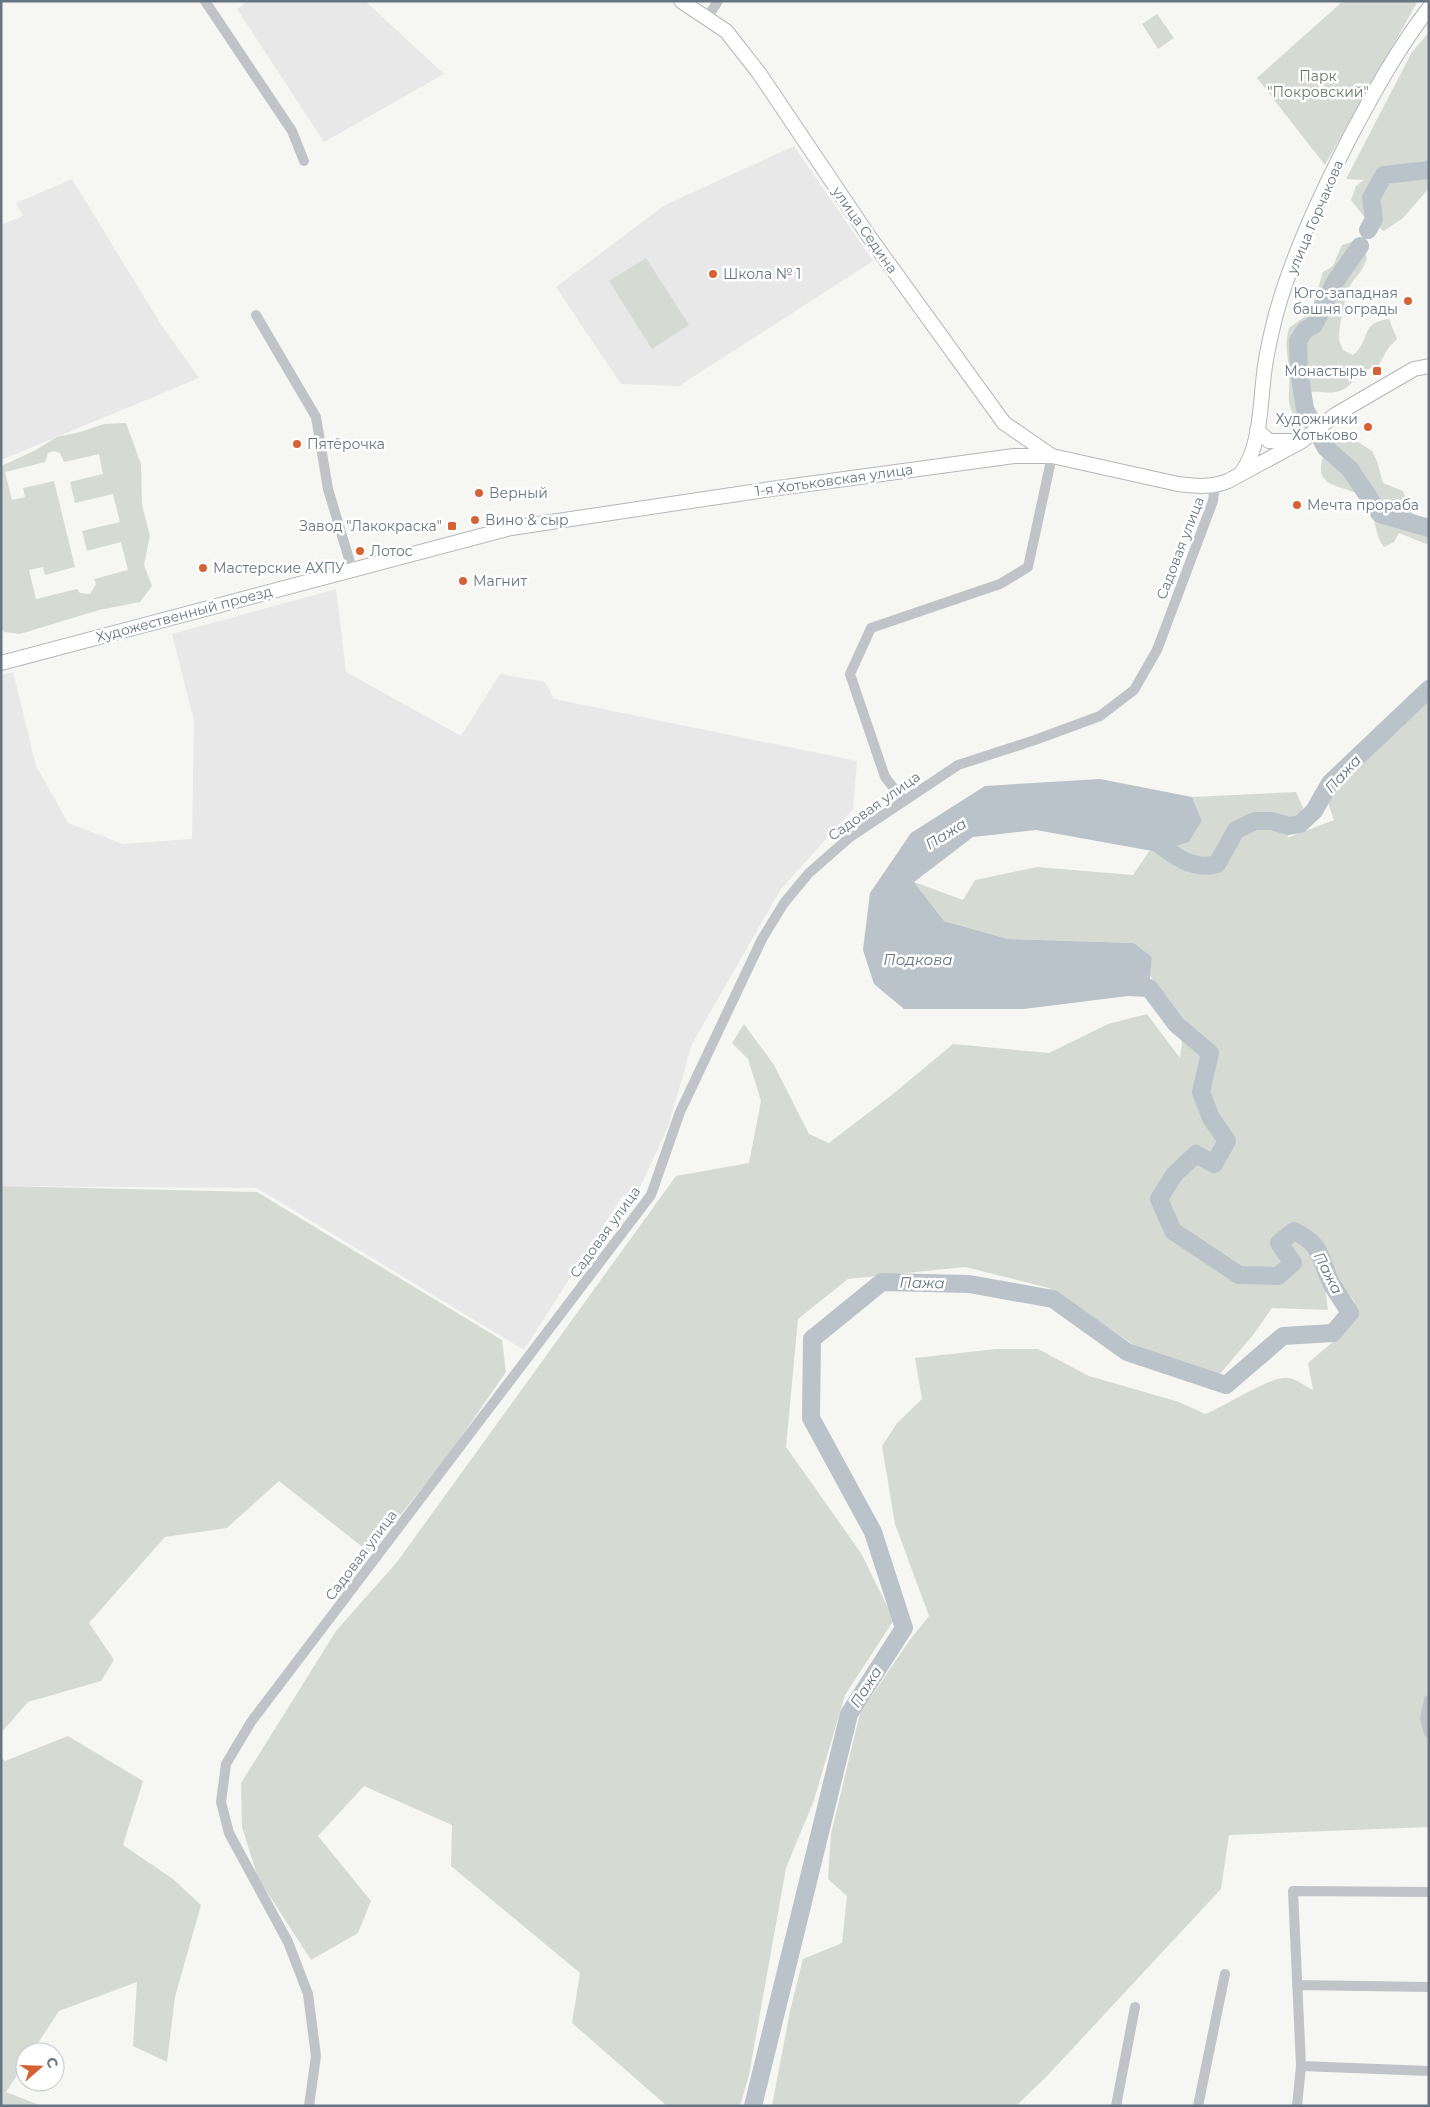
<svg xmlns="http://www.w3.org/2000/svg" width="1430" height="2107" font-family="Montserrat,sans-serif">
<rect width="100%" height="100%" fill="#f6f6f3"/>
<!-- built -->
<path fill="#e7e8e7" d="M248 1H365L444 74 324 142 237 9Z
M794 146 873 261 679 386 621 384 556 287 665 205Z
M72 179 160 323 199 378 1 460V225L23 216 16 203Z
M336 589 346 672 461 736 500 674 545 682 554 699 857 761 853 809 781 889 692 1044 668 1127 635 1198 623 1195 524 1350 257 1188 1 1186V675L13 672 36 766 68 823 123 844 192 839 194 721 172 634Z"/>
<!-- green -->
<path fill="#d5dbd3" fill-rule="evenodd" d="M1343 1H1418L1325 165 1257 78Z
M1157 14 1174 38 1158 49 1142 24Z
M1429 32V188L1403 218 1384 231 1365 218 1351 200 1356 186 1364 180 1346 179 1412 52Z
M1352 242 1361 248 1367 257C1364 270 1358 274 1351 284 1346 292 1338 330 1339 339 1340 343 1342 347 1343 350L1353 355C1371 342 1359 322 1389 319L1397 339 1389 347 1378 366C1355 371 1358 382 1342 390 1333 395 1321 391 1311 392L1300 413 1294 416C1285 400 1291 388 1289 371 1288 352 1284 347 1289 328L1307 315 1313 305 1323 272 1333 266 1342 245Z
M646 258 689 325 652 349 609 281Z
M126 423 141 464 142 505 150 536 144 565 152 586 140 602 99 610 20 634 4 632 1 627V466L34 451 57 437 80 432 104 424ZM54 451 60 453 64 462 99 454 103 474 70 482 75 503 113 494 120 522 82 531 87 551 121 542 128 570 94 579 96 584 90 594 80 593 77 589 36 599 29 570 43 567 45 575 75 567 54 481 23 488 25 497 12 500 5 472 45 462 48 453Z
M1344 433 1372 451 1377 461 1383 483 1403 491C1409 507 1412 519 1429 526V545L1399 533 1394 542 1384 547C1373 533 1377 518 1368 504 1353 479 1309 496 1324 454 1328 442 1332 437 1344 433Z
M1429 698V1827L1229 1835 1221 1889 1047 2076 1016 2106H772L790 2011 803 1959 842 1943 847 1896 828 1879 831 1834 860 1713 909 1641 929 1616 895 1524 882 1446 897 1423 922 1399 915 1358 996 1349H1038L1089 1376 1179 1402 1205 1414C1224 1407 1273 1374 1289 1378 1297 1379 1306 1387 1313 1390L1308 1363 1341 1335 1355 1302 1322 1260 1328 1310 1272 1308 1253 1335 1219 1375 1134 1345 1049 1288 965 1267 848 1279 798 1319 786 1447 861 1553 894 1620 845 1695 814 1800 786 1868 749 2075 740 2106H667L572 2023 580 1973 451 1866 452 1825 364 1786 318 1836 371 1901 358 1933 311 1960 258 1878 242 1827 241 1783 336 1631 397 1562 676 1176 749 1163 761 1101 748 1059 732 1043 744 1024 774 1065 809 1134 829 1143 893 1094 953 1044 1049 1053 1108 1024 1147 1014 1180 1058 1185 1020 1150 976 1152 957 1134 943 1008 939 944 921 914 882 963 900 975 880 1037 867 1133 875 1150 850 1158 852 1189 842 1202 821 1192 797 1296 792 1303 808 1287 838 1334 820 1327 800Z
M1 1186 257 1192 502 1340 506 1372 450 1453 370 1553 279 1481 227 1528 165 1537 89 1623 114 1660 101 1681 28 1702 1 1733Z
M68 1736 143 1781 123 1845 173 1879 201 1905 175 1997 167 2062 133 2046 137 1982 59 2011 32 2052H25V2063L6 2092 42 2106H1V1757L5 1761Z"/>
<!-- water -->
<path fill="#bac3c9" d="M1100 779 1192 797 1202 821 1189 842 1158 852 1036 830 973 837 914 882 944 921 1008 939 1134 943 1152 957 1149 988 1136 995 1024 1009H904L874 984 863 950 870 893 911 833 985 786Z"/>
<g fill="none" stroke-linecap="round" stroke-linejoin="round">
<!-- river -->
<path stroke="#bac3c9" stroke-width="18" d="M1368 230 1374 219 1371 198 1384 175 1429 170
M1360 246 1335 282 1314 325 1305 330 1298 341 1299 371 1305 409 1326 448 1350 469 1380 514 1429 528
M1147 835C1167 850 1190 872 1217 864L1236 830 1255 821H1271L1289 826 1300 824 1314 811 1330 783 1429 689
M753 2106 849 1714 904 1628 873 1532 811 1418 812 1339 882 1282 969 1284 1053 1299 1127 1352 1226 1385 1283 1336 1333 1333 1350 1313C1344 1303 1337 1293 1331 1283 1319 1257 1323 1245 1294 1231L1279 1243 1293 1263 1278 1276 1239 1275 1173 1231 1159 1199 1174 1175 1196 1154 1214 1164 1227 1141 1211 1118 1201 1092 1210 1053 1177 1025 1149 988 1126 987"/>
<!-- secondary casing -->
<g stroke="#b2b7bb" stroke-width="16">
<path id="secondary" d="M681 1 726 31 759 73 868 235 1004 423 1052 456
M1257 430 1269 441H1293
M1242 472C1261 445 1260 405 1264 374 1266 354 1271 334 1276 314 1293 253 1321 194 1350 137 1374 92 1398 48 1429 8
M1 663 511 528 771 489 1014 456H1052L1178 484C1196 486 1211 488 1228 481L1302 441 1335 415 1371 394 1414 369 1429 366"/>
</g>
<!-- street -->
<path stroke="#c0c3c7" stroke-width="10" d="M205 1 292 131 304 161
M707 18 718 1
M256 315 316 417 328 489 352 569
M904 801 885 777 850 674 871 628 1000 584 1028 567 1052 456
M1429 1700 1425 1719 1429 1733
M1429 1892 1293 1891 1301 2066 1429 2071
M1297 1985 1429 1987
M309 2106 316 2056 308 1994 288 1942 229 1833 221 1802 226 1764 251 1722 651 1195 680 1112 762 939 784 903 809 873 850 837 958 765 1035 740 1100 716 1134 690 1157 650 1213 501 1215 485
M1116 2106 1135 2007
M1198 2106 1225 1974
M1297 2106 1301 2066"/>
<!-- secondary -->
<use href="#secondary" stroke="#fff" stroke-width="14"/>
</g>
<!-- markers -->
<g fill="#d66233" stroke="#fff" stroke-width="2">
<circle cx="713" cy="274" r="5"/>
<circle cx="1408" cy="301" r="5"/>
<rect x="1372" y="366" width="10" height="10" rx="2.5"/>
<circle cx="1368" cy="427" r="5"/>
<circle cx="297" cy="444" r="5"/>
<circle cx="479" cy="493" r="5"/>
<circle cx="1297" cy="505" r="5"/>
<circle cx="475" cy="520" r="5"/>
<rect x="447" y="521" width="10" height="10" rx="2.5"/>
<circle cx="360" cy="551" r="5"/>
<circle cx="203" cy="568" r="5"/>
<circle cx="463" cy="581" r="5"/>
</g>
<g text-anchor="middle" stroke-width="5" stroke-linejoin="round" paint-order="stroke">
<!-- park labels -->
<g font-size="14" fill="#697a66" stroke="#fff">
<text x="1318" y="81">Парк<tspan x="1318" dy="16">"Покровский"</tspan></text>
</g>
<!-- street labels -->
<g font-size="14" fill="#677582" stroke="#fff">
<text transform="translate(1315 217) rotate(-67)" y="5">улица Горчакова</text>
<text transform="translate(865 230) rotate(55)" y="5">улица Седина</text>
<text transform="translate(834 480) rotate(-8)" y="5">1-я Хотьковская улица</text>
<text transform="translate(1180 548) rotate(-69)" y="5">Садовая улица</text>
<text transform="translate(184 614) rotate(-15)" y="5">Художественный проезд</text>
<text transform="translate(874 806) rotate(-35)" y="5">Садовая улица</text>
<text transform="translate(605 1232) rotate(-54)" y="5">Садовая улица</text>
<text transform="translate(361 1555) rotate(-53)" y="5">Садовая улица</text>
</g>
<!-- poi labels -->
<g font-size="14" fill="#677582" stroke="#fff" text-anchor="start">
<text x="723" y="279">Школа № 1</text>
<text x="1398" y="298" text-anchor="end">Юго-западная<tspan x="1398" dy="16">башня ограды</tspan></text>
<text x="1367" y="376" text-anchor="end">Монастырь</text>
<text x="1358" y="424" text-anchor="end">Художники<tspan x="1358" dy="16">Хотьково</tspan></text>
<text x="307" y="449">Пятёрочка</text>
<text x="489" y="498">Верный</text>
<text x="1307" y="510">Мечта прораба</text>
<text x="485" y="525">Вино &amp; сыр</text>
<text x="442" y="531" text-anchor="end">Завод "Лакокраска"</text>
<text x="370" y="556">Лотос</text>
<text x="213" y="573">Мастерские АХПУ</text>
<text x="473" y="586">Магнит</text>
</g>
<!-- water labels -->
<g font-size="15" font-style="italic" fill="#63767f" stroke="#fff">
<text transform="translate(1343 774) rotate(-47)" y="5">Пажа</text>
<text transform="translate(946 834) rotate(-32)" y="5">Пажа</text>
<text x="918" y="965">Подкова</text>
<text transform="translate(1328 1273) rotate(63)" y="5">Пажа</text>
<text transform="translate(922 1283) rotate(1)" y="5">Пажа</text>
<text transform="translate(866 1687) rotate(-57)" y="5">Пажа</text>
</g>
</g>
<!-- border -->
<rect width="1430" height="2107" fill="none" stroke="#677582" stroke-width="5"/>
<!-- north arrow -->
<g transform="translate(40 2067) rotate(70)"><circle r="24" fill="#ffffff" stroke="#c2c8cd"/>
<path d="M0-4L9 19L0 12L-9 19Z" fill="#d66233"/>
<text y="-8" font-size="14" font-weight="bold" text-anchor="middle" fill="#677582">С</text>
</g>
</svg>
